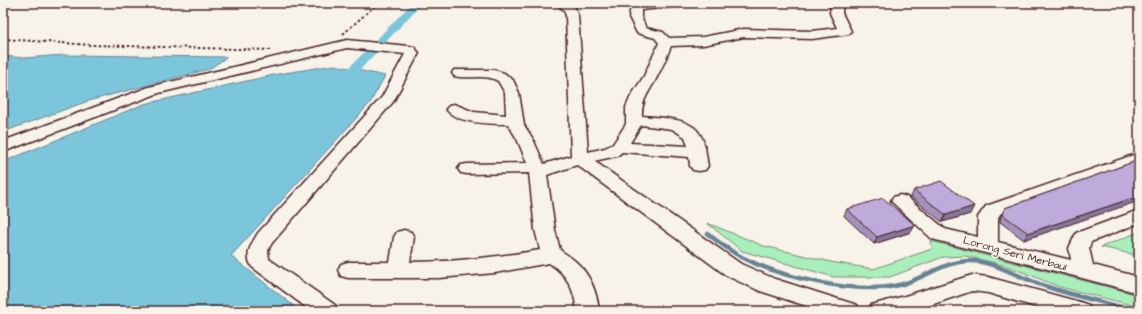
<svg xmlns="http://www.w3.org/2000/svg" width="1142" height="314" font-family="'Architects Daughter',sans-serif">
<rect width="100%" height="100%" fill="#f7f3e8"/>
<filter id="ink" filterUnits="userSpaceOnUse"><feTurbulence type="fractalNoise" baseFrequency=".025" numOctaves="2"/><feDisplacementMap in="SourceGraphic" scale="8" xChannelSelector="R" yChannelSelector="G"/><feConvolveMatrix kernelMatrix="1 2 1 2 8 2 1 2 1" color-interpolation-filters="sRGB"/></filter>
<g filter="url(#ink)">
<!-- green -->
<path fill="#a8efbc" stroke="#798774" d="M707 223 764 246 831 262 873 269 932 249 931 241 1139 295V307L1060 287 1007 266 965 256 943 257 890 277H834L742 251Z
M1139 232V266L1135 255 1101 247Z"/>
<!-- water -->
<path fill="#7cc6dc" stroke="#688395" d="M64 55 227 57 209 69 88 101 3 132V56L24 58Z
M335 65 385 76 370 103 231 256 300 311H3V162L144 104 278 74Z"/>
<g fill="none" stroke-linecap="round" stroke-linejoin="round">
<!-- stream -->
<path stroke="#688395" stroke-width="4.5" d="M708 234C720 243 732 253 746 259 782 278 859 295 899 285 924 279 944 261 970 261 994 261 1016 276 1039 284 1070 295 1103 302 1135 311"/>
<!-- canal -->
<path fill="#7cc6dc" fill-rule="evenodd" d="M412 3H422L346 85H338L336 82 338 79Z"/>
<!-- minor casing -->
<g stroke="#4a1f2b" stroke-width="3">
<path id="minor" d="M556 3H570L575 8 578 16 588 152 605 148 613 144 626 124V107L631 96 644 76 659 43 655 38 637 33 629 17 631 6 636 3H688L682 6 641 10V17L646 28 663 32 669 38 703 37 744 29 812 31 837 28 830 13 831 3H843L842 13 851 31 849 34 812 39 744 37 703 45 671 46C667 56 663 66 658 75 651 90 641 99 642 116 660 118 692 117 701 136 706 145 706 156 708 166L705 170 699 171 693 170 690 166 689 157 622 152 617 156 594 161 741 264 775 279 857 305 860 311H822L760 291 727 276 577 165 547 175 555 230 560 250C565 254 571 257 575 261 590 274 597 292 599 311H577C574 289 568 275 549 263L495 273 439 278H348L341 276 338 270 341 264 348 262H390L394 237 397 232 404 230 411 232 414 237 410 262C454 262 497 257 540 250L535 230 529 173 467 174 461 173 458 169 461 165 467 164 527 163 517 139 508 124C492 124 456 124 446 109L449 106 454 104 474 112 506 115 505 93 498 81C485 73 468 80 454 76L452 73 454 70H494L504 73 513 80 519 93 524 125 533 139 544 164 571 156 566 16 564 10ZM641 125 672 129 685 137 688 146 630 143Z
M347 40 409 46 414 47 419 53 393 102 272 243 268 250 269 259 335 305 338 311H311L252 267C244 254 251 245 258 233L382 97 405 54 347 48 159 93 3 152V141L149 87Z
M1139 153V164L1000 214 998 218V242L1071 260 1069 248 1076 233 1139 210V223L1091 242 1089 248 1093 265 1139 277V293L932 239 891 201 893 197 900 195 907 197 945 229 978 237V217L986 206Z
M972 275 988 277 1080 302 1088 305 1091 311H1049L988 293 972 291 913 311H868L871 305 905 296Z"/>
</g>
<!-- path -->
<path stroke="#4a1f2b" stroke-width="2" stroke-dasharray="2.5 2.5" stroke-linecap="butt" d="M343 34 378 3
M3 39 92 45 272 50"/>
<!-- minor -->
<use href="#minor" fill="#f7f3e8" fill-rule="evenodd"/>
</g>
<!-- wall -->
<path fill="#a393bc" stroke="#4a1f2b" d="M1139 160 1024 240 1000 222 1001 215 1005 208Z
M914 190 970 214 942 222 911 197Z
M847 209 915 225 911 232 874 244 844 216Z"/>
<!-- shaded-wall -->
<path fill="#857899" stroke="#4a1f2b" d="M1139 196V201L1024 240 1028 233Z
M974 206 970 214 942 222 946 215Z
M915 225 911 232 874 244 877 237Z"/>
<!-- building -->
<path fill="#beabdb" stroke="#4a1f2b" d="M1139 160V196L1028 233 1003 215 1005 208Z
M941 181 974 206 946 215 914 190Z
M883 198 915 225 877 237 847 209Z"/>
</g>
<g text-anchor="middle" stroke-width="3.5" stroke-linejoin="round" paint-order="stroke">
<!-- street labels -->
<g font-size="11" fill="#4a1f2b" stroke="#f7f3e8">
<text transform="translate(1015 253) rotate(15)" y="4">Lorong Seri Merbau1</text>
</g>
</g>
<!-- margin -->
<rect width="1142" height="314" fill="none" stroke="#f7f3e8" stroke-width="16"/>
<rect x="8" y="8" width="1126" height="298" fill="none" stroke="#4a1f2b" stroke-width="1.5" filter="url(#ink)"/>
</svg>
